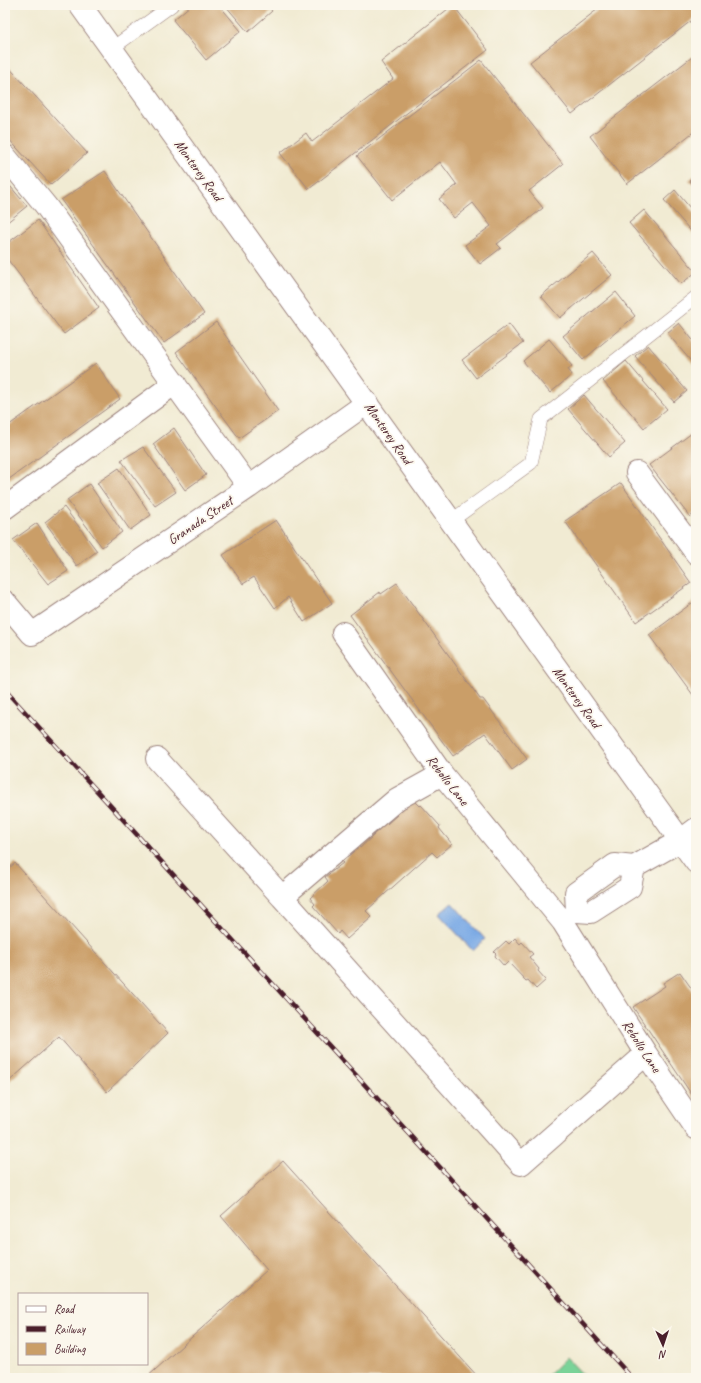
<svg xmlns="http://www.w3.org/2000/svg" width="701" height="1383" font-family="Caveat,sans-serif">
<rect width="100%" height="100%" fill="#fbf7ec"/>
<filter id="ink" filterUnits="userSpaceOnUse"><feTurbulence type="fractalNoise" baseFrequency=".025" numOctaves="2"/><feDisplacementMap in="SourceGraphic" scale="8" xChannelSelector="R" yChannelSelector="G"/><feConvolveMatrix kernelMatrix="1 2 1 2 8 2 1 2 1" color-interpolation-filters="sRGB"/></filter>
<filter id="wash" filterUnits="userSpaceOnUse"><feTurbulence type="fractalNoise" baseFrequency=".012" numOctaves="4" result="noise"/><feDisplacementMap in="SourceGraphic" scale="16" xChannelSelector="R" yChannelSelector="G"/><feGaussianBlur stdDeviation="0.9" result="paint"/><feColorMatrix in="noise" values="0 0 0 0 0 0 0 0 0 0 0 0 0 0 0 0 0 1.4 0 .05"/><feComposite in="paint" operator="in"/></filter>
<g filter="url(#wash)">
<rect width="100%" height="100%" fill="#f1ebd3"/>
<!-- green -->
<path fill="#7ad398" stroke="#627962" d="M566 1357 586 1378H545Z"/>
<!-- water -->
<path fill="#7baae5" stroke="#626488" d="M452 903 485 939 473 951 439 914Z"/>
<g id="blocks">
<!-- building -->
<path fill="#ca9e67" d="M191 5H219L241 31 206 60 173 20Z
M225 5H267L272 11 248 32Z
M453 5 488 50 309 189 280 153 306 133 312 142 393 79 381 62Z
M603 5H696V17L572 114 530 62Z
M696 54V130L627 184 590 136Z
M481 60 563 164 529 191 543 208 497 244 501 248 480 264 465 245 491 226 473 203 454 218 439 199 457 185 440 162 392 200 357 156Z
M5 63 87 153 51 185 5 135Z
M105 171 204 314 164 343 61 200Z
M696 174V188L689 180Z
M5 180 27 206 5 224Z
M675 190 696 215V237L664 200Z
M644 210 696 272 681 284 629 223Z
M38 220 99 308 64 334 5 256V245Z
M593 253 612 275 560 318 541 296Z
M616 292 635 316 583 360 563 336Z
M216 322 278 411 239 438 176 352Z
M679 323 696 344V367L667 333Z
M509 324 523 343 476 378 462 360Z
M549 339 572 366 568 369 572 375 550 393 523 361Z
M648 345 687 391 674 402 635 356Z
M626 361 667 409 644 428 603 381Z
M96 363 120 399 5 482V428Z
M584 395 625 443 609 457 568 409Z
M174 428 206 475 185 490 153 444Z
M696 430V512L690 517 649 465Z
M143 447 176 492 155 506 121 460Z
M119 468 151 515 130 530 97 483Z
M621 483 691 583 636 622 565 521Z
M89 484 122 532 102 547 67 500Z
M64 507 97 551 77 566 45 522Z
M276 520 332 603 304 622 288 597 275 608 254 577 243 584 223 555Z
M37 523 68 571 48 584 13 540Z
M397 583 480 699H483L527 759 512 770 485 733 453 756 350 615 380 592 381 594Z
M696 600V699L649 635Z
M412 798 420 806 421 805 440 826 439 828 452 844 437 857 432 852 366 911 372 917 347 939 340 931 338 934 313 906 315 904 310 898 328 881 325 877 343 863 342 862 359 846 360 848 374 835 373 834 386 823 387 824 398 814 396 813Z
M15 863 168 1033 107 1092 59 1037 5 1085V872Z
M515 938 520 944 522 942 533 954 529 957 539 969 538 971 546 980 536 989 528 980 526 981 508 962 504 966 495 956 496 954 494 952 506 941 509 944Z
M680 972 696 995V1101L633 1007 665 986 663 983Z
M283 1161 479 1378H146L267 1270 221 1216Z"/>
</g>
</g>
<g filter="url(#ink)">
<use href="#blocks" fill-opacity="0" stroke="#9e857f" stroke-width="1"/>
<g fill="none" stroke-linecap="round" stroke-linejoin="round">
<!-- lane casing -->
<g stroke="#9e857f" stroke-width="14">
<path id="lane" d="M111 49 172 5
M451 521 531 463 541 419 696 297"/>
</g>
<!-- street casing -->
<g stroke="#9e857f" stroke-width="24">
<path id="street" d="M5 156 46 206 249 487
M637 473 696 553
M5 508 175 383
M5 602 32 634 249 487 367 403
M343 633 442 774 563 922 646 1054 696 1128
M157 759 282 897 397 799 442 774
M634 867 630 887 591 912 577 911 576 893 615 865 634 867 680 841
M282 897 521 1164 646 1054"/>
</g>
<!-- secondary casing -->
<g stroke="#9e857f" stroke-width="24">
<path id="secondary" d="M80 5 696 862
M680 841 696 829"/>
</g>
<!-- lane -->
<use href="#lane" stroke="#fff" stroke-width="13"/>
<!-- street -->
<use href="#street" stroke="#fff" stroke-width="22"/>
<!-- secondary -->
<use href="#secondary" stroke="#fff" stroke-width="22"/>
<!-- rail casing -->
<g stroke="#4a1f2b" stroke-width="4.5">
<path id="rail" d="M5 690 632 1378"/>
</g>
<!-- rail -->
<use href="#rail" stroke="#fbf7ec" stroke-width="3" stroke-dasharray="9" stroke-linecap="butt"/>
</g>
</g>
<g text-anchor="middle" stroke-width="3.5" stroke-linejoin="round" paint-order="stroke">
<!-- street labels -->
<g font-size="14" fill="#4a1f2b" stroke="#fbf7ec">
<text transform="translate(199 170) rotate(54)" y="5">Monterey Road</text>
<text transform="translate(389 433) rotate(55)" y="5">Monterey Road</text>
<text transform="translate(200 520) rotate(-34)" y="5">Granada Street</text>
<text transform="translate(577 697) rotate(54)" y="5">Monterey Road</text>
<text transform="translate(448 780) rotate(52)" y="5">Rebollo Lane</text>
<text transform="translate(642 1046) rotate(57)" y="5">Rebollo Lane</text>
</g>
</g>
<!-- margin -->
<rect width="701" height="1383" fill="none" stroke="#fbf7ec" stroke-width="20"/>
<!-- legend -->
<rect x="18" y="1293" width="130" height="72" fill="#fbf7ec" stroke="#b4a19f"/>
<rect x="26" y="1306" width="20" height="6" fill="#ffffff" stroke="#b4a19f"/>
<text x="54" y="1313" font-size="12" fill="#4a1f2b">Road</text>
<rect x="26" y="1326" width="20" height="6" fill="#4a1f2b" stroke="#b4a19f"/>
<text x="54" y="1333" font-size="12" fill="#4a1f2b">Railway</text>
<rect x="26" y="1343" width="20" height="12" fill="#ca9e67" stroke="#b4a19f"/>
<text x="54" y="1353" font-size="12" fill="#4a1f2b">Building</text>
<!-- north arrow -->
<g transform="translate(663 1345) rotate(177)" stroke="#fbf7ec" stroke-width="3" paint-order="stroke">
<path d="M0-3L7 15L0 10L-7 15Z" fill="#4a1f2b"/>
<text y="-6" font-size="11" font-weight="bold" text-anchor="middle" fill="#4a1f2b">N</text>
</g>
</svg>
